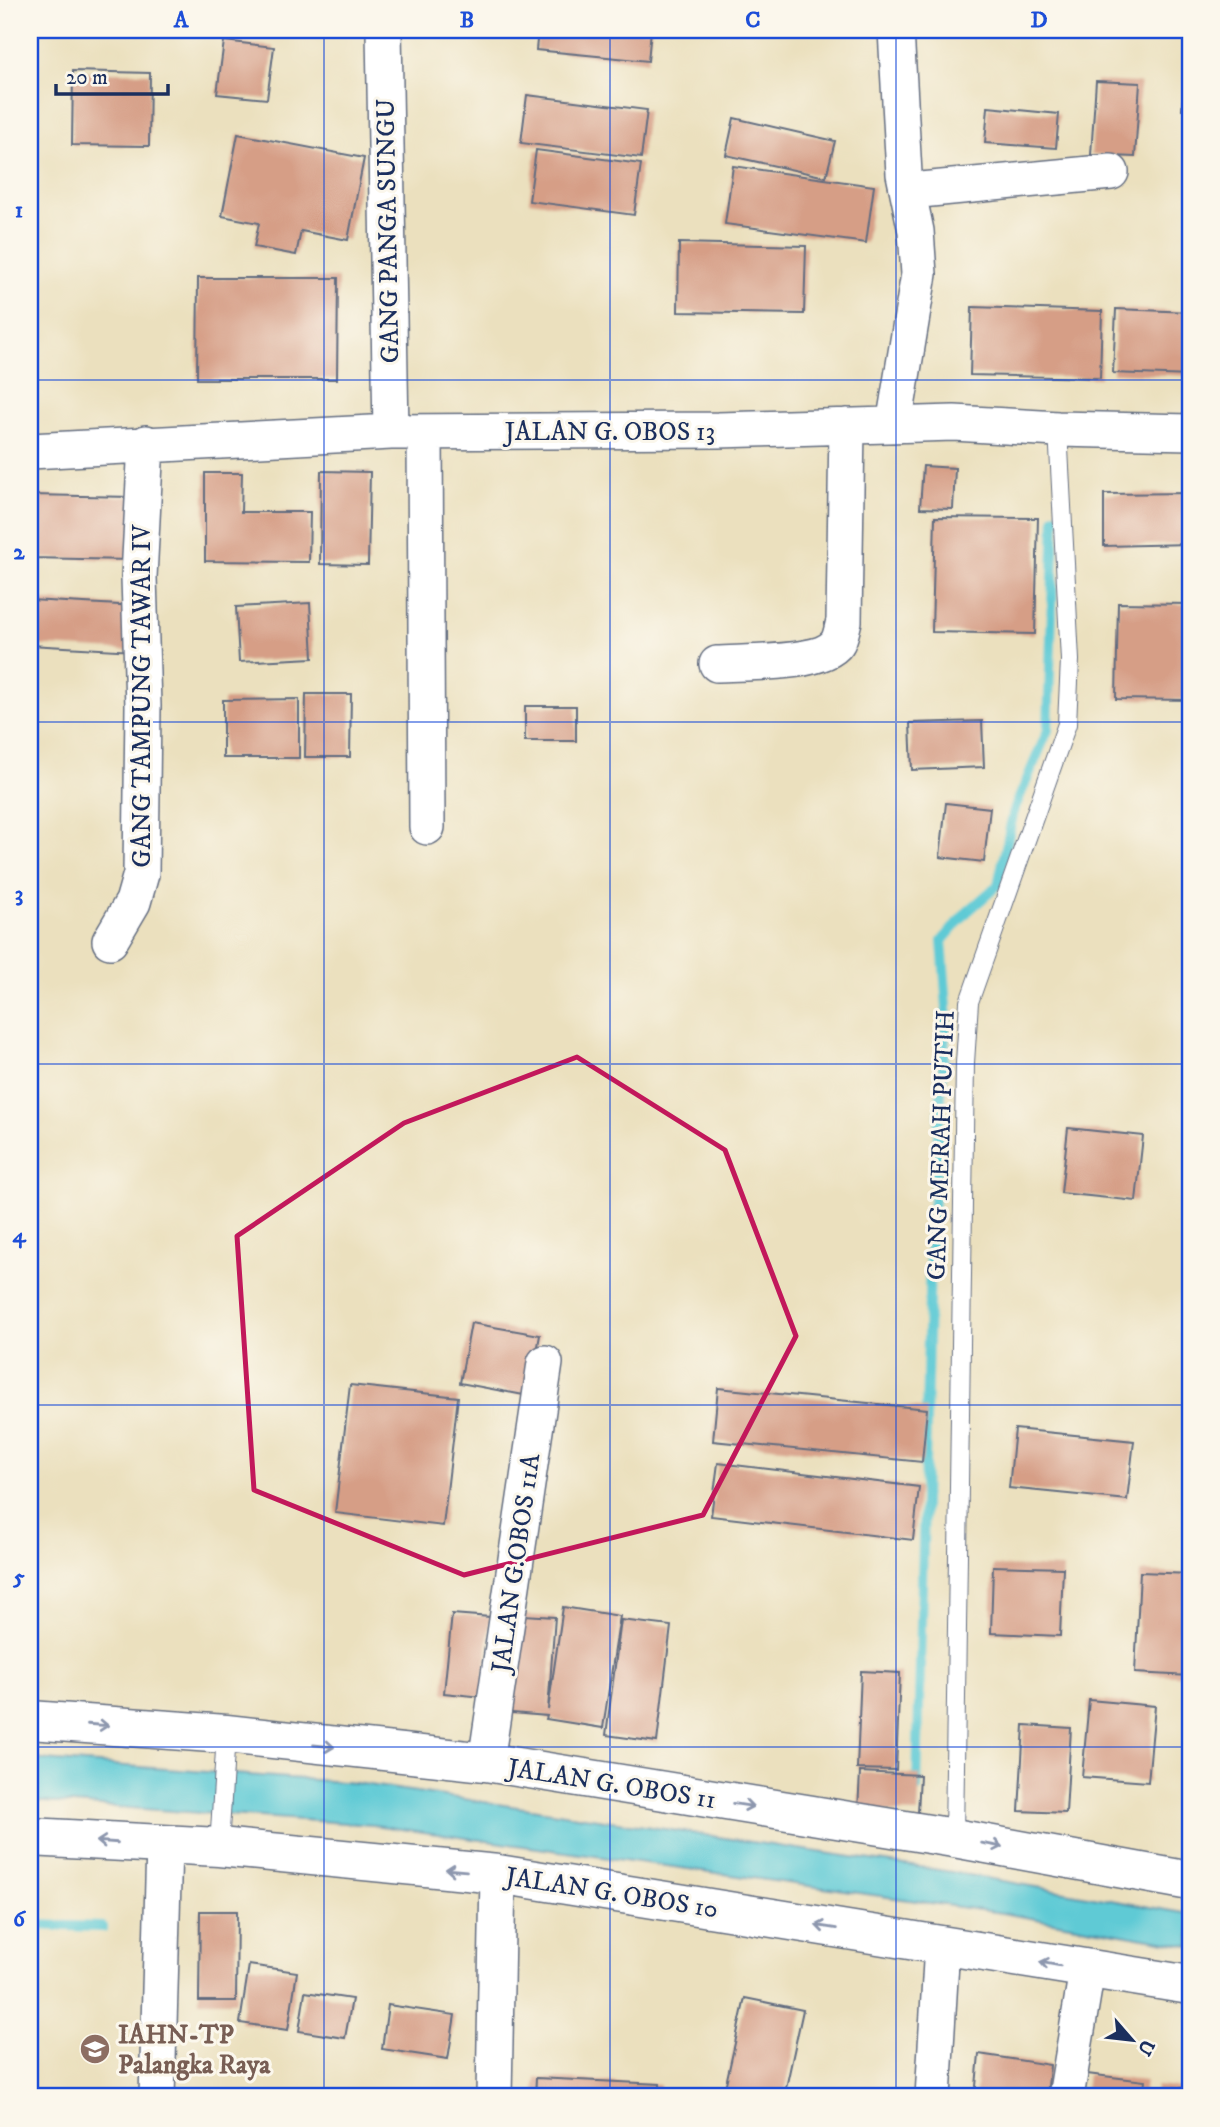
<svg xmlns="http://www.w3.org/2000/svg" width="1220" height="2127" font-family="'IM FELL DW Pica',serif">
<rect width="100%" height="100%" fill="#fbf7ec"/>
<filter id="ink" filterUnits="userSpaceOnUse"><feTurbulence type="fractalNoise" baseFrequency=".0143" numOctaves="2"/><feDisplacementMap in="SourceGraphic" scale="14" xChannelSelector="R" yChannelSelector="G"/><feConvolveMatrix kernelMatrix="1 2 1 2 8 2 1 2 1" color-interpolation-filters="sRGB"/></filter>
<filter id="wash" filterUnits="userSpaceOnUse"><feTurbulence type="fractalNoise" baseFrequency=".00686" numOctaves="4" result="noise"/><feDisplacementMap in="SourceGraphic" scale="28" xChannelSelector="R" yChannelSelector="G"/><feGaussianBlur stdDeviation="1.57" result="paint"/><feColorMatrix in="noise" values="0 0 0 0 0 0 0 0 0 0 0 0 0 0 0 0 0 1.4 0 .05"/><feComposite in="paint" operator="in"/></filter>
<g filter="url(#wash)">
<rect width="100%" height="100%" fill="#ebe0be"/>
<!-- water -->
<path fill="#5ecad5" stroke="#3c7c9a" stroke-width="2" d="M30 1759 356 1783 952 1872 1190 1914V1946L1002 1913 373 1825 30 1801Z"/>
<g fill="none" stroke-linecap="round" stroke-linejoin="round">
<!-- stream -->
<path stroke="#5ecad5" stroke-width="10" d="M917 1788 930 1257 947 1007 942 941 966 913 998 885 1014 810 1048 730 1055 517
M30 1925 103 1927"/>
</g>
<g id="blocks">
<!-- building -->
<path fill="#d69e86" d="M538 30H651L648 61 536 50Z
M224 41 274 47 267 99 217 94Z
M1187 57H1190V109H1182Z
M73 71 150 73 149 146 72 145Z
M1096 81 1140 83 1135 157 1091 155Z
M527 95 647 110 641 158 521 143Z
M988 107 1059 114 1056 148 985 143Z
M734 118 835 141 826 177 726 155Z
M238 134 364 158 348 240 301 231 296 255 254 247 259 223 222 216Z
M536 150 641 164 634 215 529 201Z
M733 166 874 186 866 243 725 224Z
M679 243 806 246 804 314 678 312Z
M198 278H338L337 379H197Z
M972 307 1102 311 1100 378 970 375Z
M1116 309 1190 312V376L1113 373Z
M923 466 955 468 953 509 920 508Z
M321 471 370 472 368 565 320 564Z
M205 473H242L241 512H310L309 562 205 561Z
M1190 493V544L1104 546V494Z
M30 495 133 497 132 560 30 558Z
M935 517 1038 518 1035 634 932 632Z
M30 600 137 606 134 651 30 645Z
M310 603 313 658 239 662 236 607Z
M1118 603 1190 604V700L1116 699Z
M306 694H351L350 757H305Z
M299 699V758H223V700Z
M525 706H576V741H525Z
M982 721 984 767 912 770 910 723Z
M946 803 990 808 984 862 940 857Z
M1068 1128 1143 1136 1136 1201 1061 1193Z
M471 1323 540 1335 529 1396 460 1383Z
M350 1385 458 1397 443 1526 335 1513Z
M718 1388 927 1409 922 1462 713 1441Z
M1015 1429 1134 1441 1127 1500 1009 1488Z
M718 1463 919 1487 913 1540 711 1516Z
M993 1566 1063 1568 1060 1636 991 1633Z
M1140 1572 1190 1574V1676L1135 1673Z
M563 1607 620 1616 603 1728 546 1719 547 1716 500 1712 508 1614 555 1617 548 1710Z
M452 1614 490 1617 483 1697 444 1693Z
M621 1620 671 1626 657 1742 606 1735Z
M861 1671 900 1673 896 1770 857 1769Z
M1089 1700 1155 1706 1148 1782 1082 1777Z
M1024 1725 1071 1728 1066 1813 1019 1811Z
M860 1772 920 1775 918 1813 858 1811Z
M200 1911H237L236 2001H199Z
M249 1965 297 1972 288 2030 240 2023Z
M305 1992 352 1999 345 2038 299 2031Z
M745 1998 803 2010 784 2097H723Z
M388 2005 455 2015 448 2059 382 2049Z
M979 2054 1050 2065 1047 2097H975Z
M1087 2074 1145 2081 1143 2097H1084Z
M536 2078 660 2084V2097H535Z
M1156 2086 1190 2089V2097H1155Z"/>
</g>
</g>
<g filter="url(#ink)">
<use href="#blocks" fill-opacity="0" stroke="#646d80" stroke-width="2"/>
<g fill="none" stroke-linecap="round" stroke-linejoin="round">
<!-- service casing -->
<g stroke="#646d80" stroke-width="20">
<path id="service" d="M954 1838 965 1063 969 1002 1067 724 1070 660 1058 429
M219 1847 226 1734"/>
</g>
<!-- minor casing -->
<g stroke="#646d80" stroke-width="38">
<path id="minor" d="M384 30 391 432
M910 191 1111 172
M894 425 919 274 916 231 904 174 896 30
M425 432 427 827
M30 451 391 432 718 430 954 423 1058 429 1190 432
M717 664C743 662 822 665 837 643 841 637 842 628 844 621L847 426
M110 941 133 902 141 874 143 706 139 577 146 443
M486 1762 545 1363
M157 2097 164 1845
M494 2097 498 1874
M933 2097 942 1945
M1066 2097 1087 1970"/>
</g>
<!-- tertiary casing -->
<g stroke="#646d80" stroke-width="41">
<path id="tertiary" d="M30 1720 226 1734 486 1762 954 1838 1190 1881
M30 1837 219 1847 498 1874 1190 1985"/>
</g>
<!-- service -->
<use href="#service" stroke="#fff" stroke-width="18"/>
<!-- minor -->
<use href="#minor" stroke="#fff" stroke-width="35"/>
<!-- tertiary -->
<use href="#tertiary" stroke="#fff" stroke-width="38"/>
</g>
<!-- one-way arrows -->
<defs><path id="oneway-shaft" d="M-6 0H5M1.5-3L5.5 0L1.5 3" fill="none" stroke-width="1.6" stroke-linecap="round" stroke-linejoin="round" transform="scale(1.75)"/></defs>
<g stroke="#8d97ae">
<use href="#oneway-shaft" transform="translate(98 1725) rotate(4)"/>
<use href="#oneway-shaft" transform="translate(324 1746) rotate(6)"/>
<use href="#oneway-shaft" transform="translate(743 1805) rotate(9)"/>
<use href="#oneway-shaft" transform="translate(107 1842) rotate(-176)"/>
<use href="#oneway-shaft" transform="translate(992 1845) rotate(10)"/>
<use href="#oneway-shaft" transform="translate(456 1870) rotate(-175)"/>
<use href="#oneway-shaft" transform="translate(826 1927) rotate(-171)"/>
<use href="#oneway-shaft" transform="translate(1050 1964) rotate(-170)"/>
</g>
</g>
<!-- marked area -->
<path fill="none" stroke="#c2185b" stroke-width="5" stroke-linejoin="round" d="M577 1057 725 1150 796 1336 703 1515 464 1575 254 1490 237 1236 404 1123Z"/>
<!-- grid -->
<path fill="none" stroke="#1d4ed8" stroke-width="2" stroke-opacity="0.55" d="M324 30V2097M610 30V2097M896 30V2097M30 380H1190M30 722H1190M30 1064H1190M30 1405H1190M30 1747H1190"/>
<!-- icons -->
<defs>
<g id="university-disc" transform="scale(1.575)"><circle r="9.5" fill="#8d6e63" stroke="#fbf7ec"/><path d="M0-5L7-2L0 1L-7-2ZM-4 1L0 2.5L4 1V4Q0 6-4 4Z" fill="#fff"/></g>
</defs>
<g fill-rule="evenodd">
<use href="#university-disc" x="95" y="2049"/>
</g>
<g text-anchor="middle" stroke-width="6" stroke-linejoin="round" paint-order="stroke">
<!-- street labels -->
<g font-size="26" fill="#1b2f5e" stroke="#fbf7ec">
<text transform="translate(387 231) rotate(-91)" y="9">GANG PANGA SUNGU</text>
<text x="610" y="440">JALAN G. OBOS 13</text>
<text transform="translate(141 696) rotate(-90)" y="9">GANG TAMPUNG TAWAR IV</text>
<text transform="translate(940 1145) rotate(-88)" y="9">GANG MERAH PUTIH</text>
<text transform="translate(515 1563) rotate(-82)" y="9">JALAN G.OBOS 11A</text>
<text transform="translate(612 1783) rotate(9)" y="9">JALAN G. OBOS 11</text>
<text transform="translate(612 1892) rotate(9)" y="9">JALAN G. OBOS 10</text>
</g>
<!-- education labels -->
<g font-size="26" font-weight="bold" fill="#785e54" stroke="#fbf7ec" text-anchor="start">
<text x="118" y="2043">IAHN-TP<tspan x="118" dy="30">Palangka Raya</tspan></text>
</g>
</g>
<!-- margin -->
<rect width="1220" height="2127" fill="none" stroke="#fbf7ec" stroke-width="77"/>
<!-- north arrow -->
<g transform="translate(1132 2040) rotate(118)" stroke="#fbf7ec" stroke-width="5" paint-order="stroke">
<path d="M0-5L12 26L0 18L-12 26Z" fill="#1b2f5e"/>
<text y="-10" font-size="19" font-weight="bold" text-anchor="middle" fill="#1b2f5e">U</text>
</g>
<!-- scale -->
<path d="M56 84v10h112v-10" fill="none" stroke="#1b2f5e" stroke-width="3.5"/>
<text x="66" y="84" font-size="21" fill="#1b2f5e" stroke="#fbf7ec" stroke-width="5" paint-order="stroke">20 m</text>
<rect x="38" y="38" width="1144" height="2050" fill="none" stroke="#1d4ed8" stroke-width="2.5"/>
<g font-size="23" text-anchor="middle" font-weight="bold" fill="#1d4ed8">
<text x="181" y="27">A</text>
<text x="467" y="27">B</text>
<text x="753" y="27">C</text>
<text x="1039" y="27">D</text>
<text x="19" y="217">1</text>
<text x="19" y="559">2</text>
<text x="19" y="901">3</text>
<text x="19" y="1242">4</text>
<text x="19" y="1584">5</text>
<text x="19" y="1926">6</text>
</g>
</svg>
